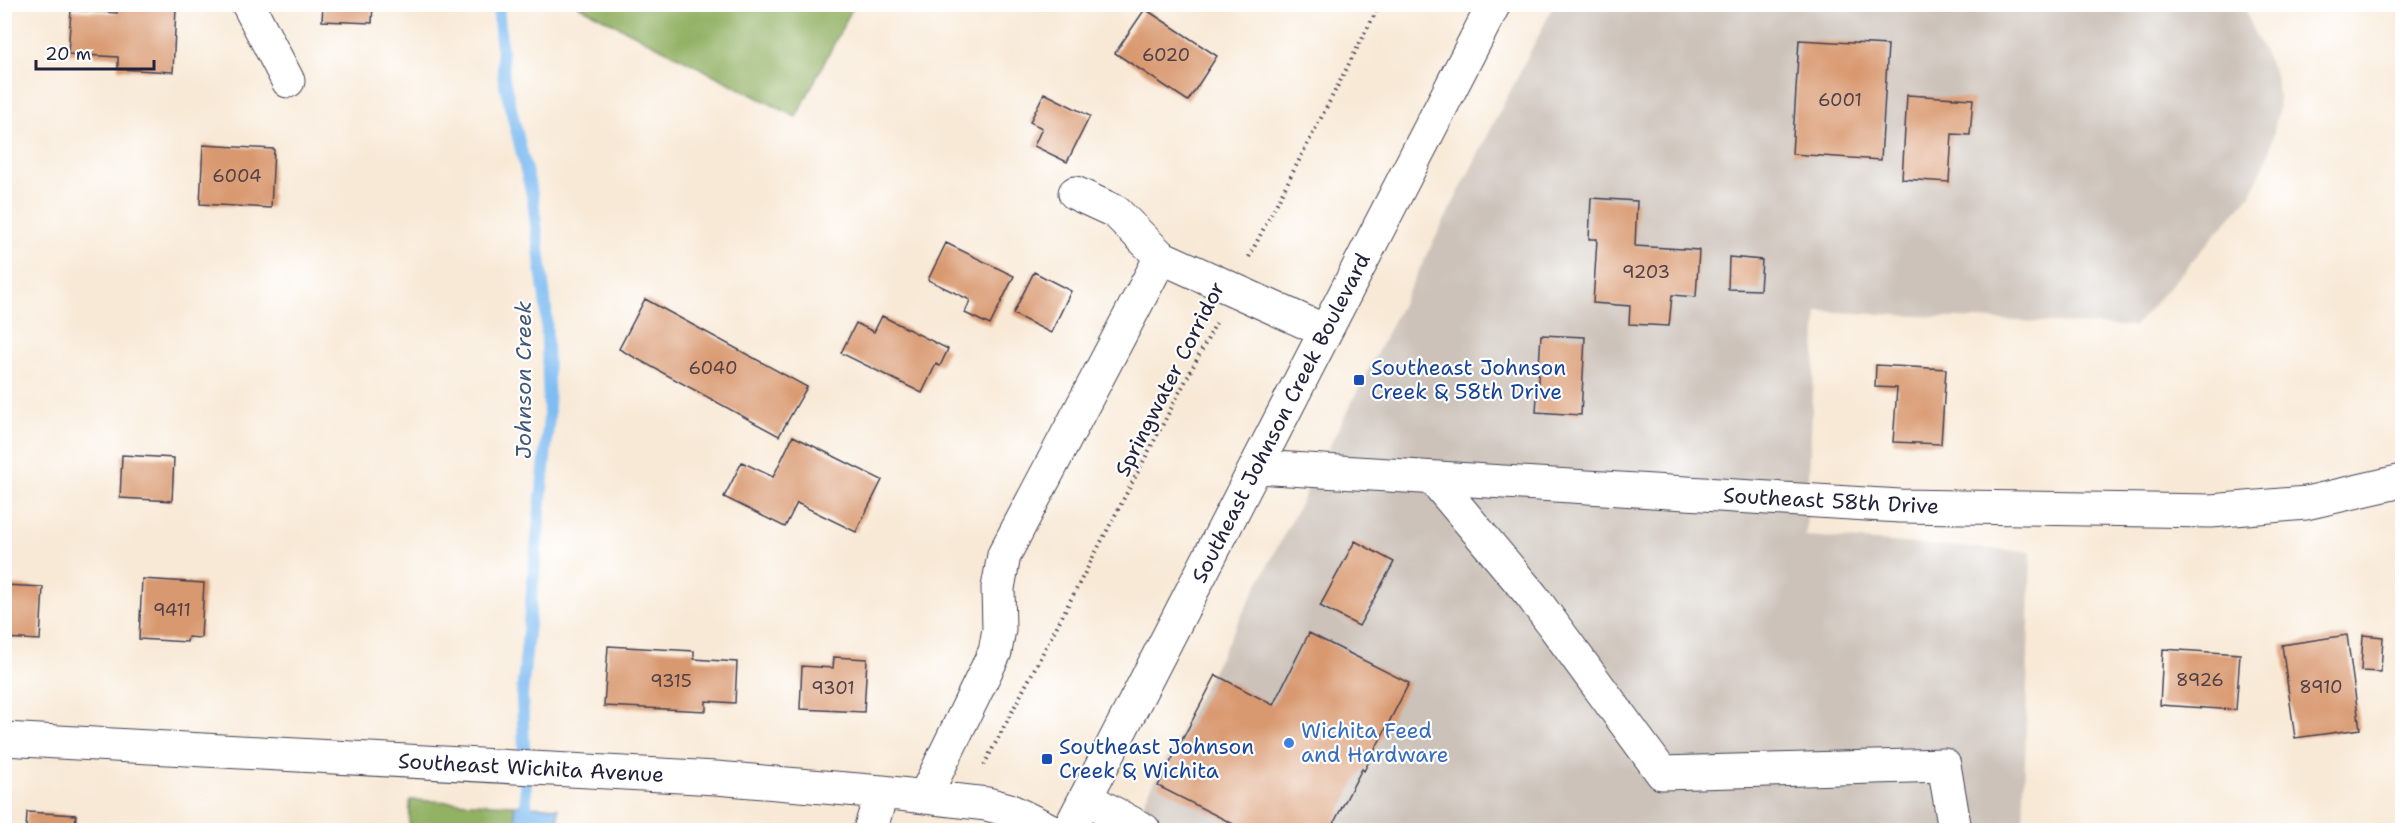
<svg xmlns="http://www.w3.org/2000/svg" width="2407" height="835" font-family="'Shantell Sans',sans-serif">
<rect width="100%" height="100%" fill="#fff"/>
<filter id="ink" filterUnits="userSpaceOnUse"><feTurbulence type="fractalNoise" baseFrequency=".0167" numOctaves="2"/><feDisplacementMap in="SourceGraphic" scale="12" xChannelSelector="R" yChannelSelector="G"/><feConvolveMatrix kernelMatrix="1 2 1 2 8 2 1 2 1" color-interpolation-filters="sRGB"/></filter>
<filter id="wash" filterUnits="userSpaceOnUse"><feTurbulence type="fractalNoise" baseFrequency=".008" numOctaves="4" result="noise"/><feDisplacementMap in="SourceGraphic" scale="24" xChannelSelector="R" yChannelSelector="G"/><feGaussianBlur stdDeviation="1.35" result="paint"/><feColorMatrix in="noise" values="0 0 0 0 0 0 0 0 0 0 0 0 0 0 0 0 0 1.4 0 .05"/><feComposite in="paint" operator="in"/></filter>
<g filter="url(#wash)">
<rect width="100%" height="100%" fill="#f8e9d6"/>
<!-- industrial -->
<path fill="#ccc2b9" d="M1554 5H2245L2249 22 2276 76 2279 107 2269 154 2251 194 2134 327 1817 311 1806 536 2031 552 2023 830H1129L1298 508Z"/>
<!-- forest -->
<path fill="#92b164" stroke="#5a6a50" stroke-width="1.5" d="M577 5H854L796 117Z
M410 800 514 805 517 830H409Z"/>
<!-- water -->
<path fill="#7ebcf2" stroke="#506f96" stroke-width="1.5" d="M514 805 558 808V830H517Z"/>
<g fill="none" stroke-linecap="round" stroke-linejoin="round">
<!-- stream -->
<path stroke="#7ebcf2" stroke-width="12" d="M498 4 504 80 533 199 546 308 549 417 522 695 527 830"/>
</g>
<g id="blocks">
<!-- building -->
<path fill="#d99970" d="M117 4H156V7L176 8 173 72 118 69V57L68 54 71 10 117 13Z
M323 4H373L372 23 322 21Z
M1145 9 1217 56 1188 101 1115 53Z
M1799 40 1888 45 1881 160 1792 154Z
M1044 93 1090 116 1067 162 1034 146 1042 128 1030 122Z
M1907 95 1973 99 1970 135 1952 134 1949 182 1902 179Z
M203 145 274 149 271 208 200 204Z
M1591 198 1637 201 1635 246 1699 250 1696 297 1672 295 1669 326 1629 324 1630 306 1593 303 1597 239H1589Z
M946 243 1014 276 990 325 965 313 970 300 928 280Z
M1729 257 1762 260 1760 290 1728 289Z
M1034 272 1071 291 1051 333 1013 314Z
M645 299 807 387 779 436 619 349Z
M882 316 948 349 940 366 936 364 922 393 841 353 856 323 874 332Z
M1541 335 1585 337 1581 415 1536 412Z
M1876 365 1946 369 1941 444 1893 442 1897 388 1875 387Z
M793 436 882 480 856 532 797 503 785 527 724 497 742 462 773 477Z
M122 455 174 458 172 501 120 498Z
M1355 541 1394 562 1359 626 1320 606Z
M142 579 204 583 201 638 188 637 187 642 139 639Z
M4 585 43 587 40 640 4 638Z
M1309 633 1409 683 1364 771 1362 769 1330 830H1245L1158 786 1216 675 1273 705Z
M2347 635 2360 729 2295 738 2282 645Z
M2363 635 2383 637 2381 672 2361 671Z
M608 646 694 651V659L737 662 735 703 706 701V711L604 706Z
M2163 649 2240 654 2236 710 2160 705Z
M834 657 867 659 864 712 800 709 802 666 833 668Z
M27 812 76 815 75 830H26Z"/>
</g>
</g>
<g filter="url(#ink)">
<use href="#blocks" fill-opacity="0" stroke="#424052" stroke-width="1.5"/>
<g fill="none" stroke-linecap="round" stroke-linejoin="round">
<!-- minor casing -->
<g stroke="#424052" stroke-width="35">
<path id="minor" d="M248 4 288 81
M1075 193 1116 212 1161 257 1325 331
M1257 467 1900 506 2211 511 2306 503 2402 481
M1433 478 1532 596 1662 773 1944 765 1955 830
M4 739 716 778 882 792 987 804 1009 810 1050 830
M925 796 995 652 999 629 998 588 1004 555 1161 257
M1086 798 1144 830
M870 830 882 792"/>
</g>
<!-- major casing -->
<g stroke="#424052" stroke-width="35">
<path id="major" d="M1069 830 1494 4"/>
</g>
<!-- path -->
<path stroke="#424052" stroke-width="4" stroke-dasharray="1.5 4.5" stroke-linecap="butt" d="M1249 257 1380 4
M984 765 1216 323"/>
<!-- minor -->
<use href="#minor" stroke="#fff" stroke-width="33"/>
<!-- major -->
<use href="#major" stroke="#fff" stroke-width="33"/>
</g>
</g>
<!-- markers -->
<g fill="#1a4fb4" stroke="#fff" stroke-width="2">
<rect x="1353" y="374" width="12" height="12" rx="3"/>
<rect x="1041" y="753" width="12" height="12" rx="3"/>
</g>
<circle fill="#3f7fe0" stroke="#fff" stroke-width="2" cx="1289" cy="743" r="6"/>
<g text-anchor="middle" stroke-width="4.5" stroke-linejoin="round" paint-order="stroke">
<!-- number labels -->
<g font-size="18" fill="#504048">
<text x="1166" y="61">6020</text>
<text x="1840" y="106">6001</text>
<text x="237" y="182">6004</text>
<text x="1646" y="278">9203</text>
<text x="713" y="374">6040</text>
<text x="172" y="616">9411</text>
<text x="2200" y="686">8926</text>
<text x="671" y="687">9315</text>
<text x="2321" y="693">8910</text>
<text x="833" y="694">9301</text>
</g>
<!-- transit labels -->
<g font-size="21" fill="#164399" stroke="#fff" text-anchor="start">
<text x="1371" y="375">Southeast Johnson<tspan x="1371" dy="24">Creek &amp; 58th Drive</tspan></text>
<text x="1059" y="754">Southeast Johnson<tspan x="1059" dy="24">Creek &amp; Wichita</tspan></text>
</g>
<!-- street labels -->
<g font-size="21" fill="#22223b" stroke="#fff">
<text transform="translate(1170 379) rotate(-63)" y="7">Springwater Corridor</text>
<text transform="translate(1281 418) rotate(-63)" y="7">Southeast Johnson Creek Boulevard</text>
<text transform="translate(1831 501) rotate(3)" y="7">Southeast 58th Drive</text>
<text transform="translate(531 768) rotate(3)" y="7">Southeast Wichita Avenue</text>
</g>
<!-- shop labels -->
<g font-size="21" fill="#366cbe" stroke="#fff" text-anchor="start">
<text x="1301" y="738">Wichita Feed<tspan x="1301" dy="24">and Hardware</tspan></text>
</g>
<!-- water labels -->
<g font-size="22" font-style="italic" fill="#42587b" stroke="#fff">
<text transform="translate(523 380) rotate(-90)" y="8">Johnson Creek</text>
</g>
</g>
<!-- margin -->
<rect width="2407" height="835" fill="none" stroke="#fff" stroke-width="24"/>
<!-- scale -->
<path d="M36 60v9h118v-9" fill="none" stroke="#22223b" stroke-width="3"/>
<text x="45" y="60" font-size="18" fill="#22223b" stroke="#ffffff" stroke-width="4.5" paint-order="stroke">20 m</text>
</svg>
